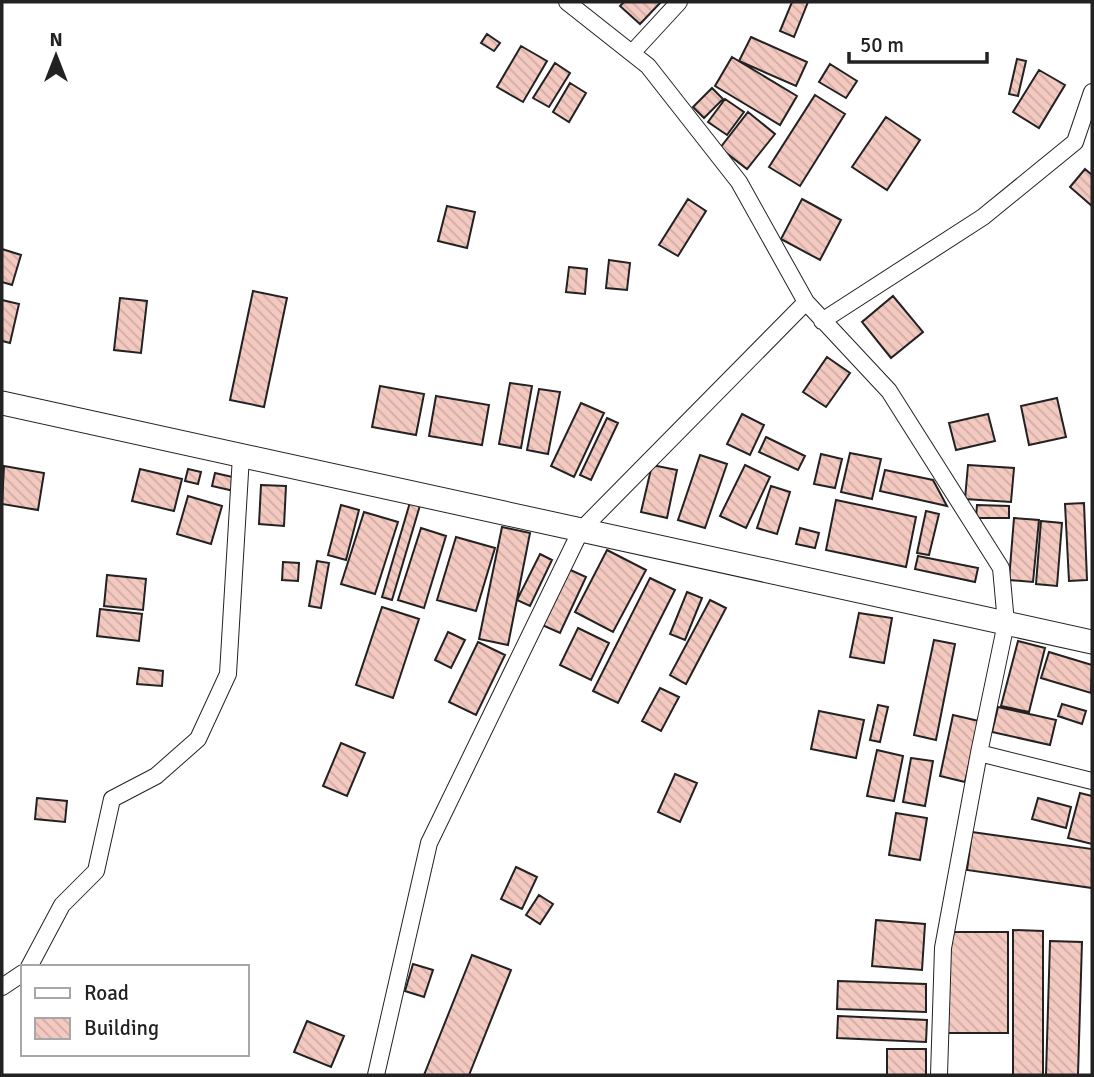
<svg xmlns="http://www.w3.org/2000/svg" width="1094" height="1077" font-family="Signika,sans-serif">
<defs>
<pattern id="building-back-hatch" width="6" height="6" patternUnits="userSpaceOnUse" patternTransform="scale(1.75)"><rect width="6" height="6" fill="#f3c9c0"/><path d="M-1 5l2 2M0 0l6 6M5-1l2 2" fill="none" stroke="#d0aca5"/></pattern>
</defs>
<rect width="100%" height="100%" fill="#fff"/>
<!-- building -->
<path fill="url(#building-back-hatch)" stroke="#222" stroke-width="2" d="M624 2H661L640 24 620 6Z
M792 2H808L794 37 780 31Z
M487 34 500 43 494 51 481 43Z
M751 37 807 62 796 86 739 61Z
M521 46 547 61 523 102 497 87Z
M732 57 797 96 780 125 715 86Z
M1017 59 1026 61 1018 96 1009 94Z
M555 63 570 73 549 107 533 98Z
M830 64 857 81 846 98 819 82Z
M1039 70 1065 85 1039 128 1013 112Z
M570 83 586 93 569 122 553 112Z
M712 88 723 99 704 118 693 107Z
M815 95 845 114 800 186 769 167Z
M725 99 744 112 727 135 708 122Z
M748 112 775 134 747 169 720 148Z
M886 117 920 140 887 190 852 167Z
M1085 169 1092 175V206L1070 187Z
M688 199 706 211 678 256 659 245Z
M802 199 841 220 820 260 781 239Z
M447 206 475 212 467 248 438 241Z
M2 249 21 255 12 285 2 282Z
M609 260 630 263 627 290 606 288Z
M569 267 587 269 585 294 566 292Z
M253 291 287 298 264 407 230 400Z
M893 296 923 332 891 358 862 322Z
M120 298 147 301 141 353 114 350Z
M2 300 19 304 10 343 2 341Z
M827 357 850 373 826 407 803 392Z
M510 383 532 386 521 448 499 444Z
M380 386 424 394 416 435 372 427Z
M539 389 560 392 548 454 527 450Z
M436 396 489 405 482 445 429 436Z
M1057 398 1066 437 1029 445 1021 406Z
M581 403 604 413 574 477 551 466Z
M742 414 764 425 750 455 727 444Z
M988 414 995 441 956 450 949 423Z
M607 418 618 423 591 480 580 475Z
M766 437 805 456 798 470 759 452Z
M850 453 881 459 872 499 841 492Z
M821 454 842 459 835 488 814 484Z
M700 455 727 464 705 528 678 520Z
M652 465 677 470 667 518 641 512Z
M745 465 770 477 746 528 720 516Z
M968 465 1014 468 1011 502 965 499Z
M4 466 44 473 38 510 2 504Z
M140 469 182 479 174 511 132 501Z
M188 469 201 472 198 484 185 481Z
M885 470 933 480 947 506 880 491Z
M215 473 237 478 234 491 212 486Z
M261 485 286 486 284 526 259 524Z
M771 486 790 492 777 534 757 528Z
M188 496 222 506 211 544 177 534Z
M411 499 421 502 392 600 382 597Z
M836 500 916 517 906 567 826 550Z
M1084 503 1087 580 1069 581 1065 504Z
M341 505 359 510 346 560 328 555Z
M977 505 1009 506V518H976Z
M926 511 939 514 929 555 917 553Z
M364 512 398 522 375 594 341 584Z
M1014 518 1039 520 1033 582 1009 580Z
M1041 521 1062 523 1057 586 1036 584Z
M502 527 530 533 508 645 479 639Z
M421 528 446 536 424 608 398 600Z
M800 528 819 533 815 548 796 544Z
M456 537 495 548 476 611 437 600Z
M607 550 646 570 613 632 575 612Z
M540 554 552 560 530 606 517 600Z
M918 556 978 568 975 582 915 569Z
M317 561 329 563 321 608 309 606Z
M283 562 299 563 298 581 282 580Z
M566 568 586 577 560 633 540 624Z
M107 575 146 579 143 610 104 606Z
M650 578 675 590 618 703 593 691Z
M687 592 702 598 685 640 670 634Z
M710 600 726 608 686 684 670 675Z
M382 607 419 619 393 698 356 685Z
M100 609 142 614 139 641 97 636Z
M859 613 892 618 884 663 850 657Z
M578 628 609 643 591 680 560 665Z
M448 632 465 640 451 668 435 660Z
M934 640 955 644 936 740 914 735Z
M1018 641 1045 648 1029 712 1001 706Z
M478 642 505 655 476 715 449 702Z
M1049 652 1092 665 1091 693 1041 678Z
M139 668 163 671 162 686 137 684Z
M660 688 679 697 661 731 642 721Z
M1062 704 1086 711 1082 724 1058 716Z
M878 705 888 707 880 742 870 740Z
M998 707 1056 720 1050 745 992 732Z
M819 711 864 720 856 758 811 749Z
M953 715 979 721 965 782 940 776Z
M341 743 365 753 347 796 323 786Z
M877 750 903 756 894 801 867 796Z
M911 758 933 761 925 806 903 802Z
M675 774 697 783 680 822 658 812Z
M1080 793 1092 796V844L1068 838Z
M37 798 67 801 65 822 35 819Z
M1038 798 1071 807 1066 828 1032 819Z
M896 813 927 818 920 860 889 855Z
M972 832 1092 849V888L967 870Z
M516 867 537 877 522 909 501 899Z
M539 895 553 904 540 924 526 915Z
M876 920 925 924 922 970 872 966Z
M1013 930 1043 931V1075H1013Z
M948 932H1008V1033H948Z
M1050 941 1082 942 1078 1075H1046Z
M472 955 511 970 469 1075H424Z
M413 964 433 970 424 997 405 991Z
M838 981 926 984V1012L837 1009Z
M838 1016 927 1020 926 1042 837 1038Z
M307 1021 344 1036 331 1067 294 1052Z
M887 1049H926V1075H887Z"/>
<g fill="none" stroke-linecap="round" stroke-linejoin="round">
<!-- street casing -->
<g stroke="#222" stroke-width="18">
<path id="street" d="M567 2 648 66 739 182 806 302 889 391 1001 568 1006 623 979 753 943 948 939 1075
M632 53 679 2
M822 321 983 217 1075 142 1092 92
M979 753 1092 781
M29 967 62 905 96 871 112 799 156 776 198 739 228 674 241 456
M2 987 23 973
M376 1075 429 843 581 530 806 302"/>
</g>
<!-- secondary casing -->
<g stroke="#222" stroke-width="25">
<path id="secondary" d="M2 403 1092 642"/>
</g>
<!-- street -->
<use href="#street" stroke="#fff" stroke-width="16"/>
<!-- secondary -->
<use href="#secondary" stroke="#fff" stroke-width="23"/>
</g>
<!-- border -->
<rect width="1094" height="1077" fill="none" stroke="#222222" stroke-width="7"/>
<!-- legend -->
<rect x="21" y="965" width="228" height="91" fill="#ffffff" stroke="#a7a7a7" stroke-width="2"/>
<rect x="35" y="988" width="35" height="10" fill="#ffffff" stroke="#a7a7a7" stroke-width="2"/>
<text x="84" y="1000" font-size="21" fill="#222222">Road</text>
<rect x="35" y="1018" width="35" height="21" fill="url(#building-back-hatch)" stroke="#a7a7a7" stroke-width="2"/>
<text x="84" y="1035" font-size="21" fill="#222222">Building</text>
<!-- north arrow -->
<g transform="translate(56 56)" stroke="#ffffff" stroke-width="5" paint-order="stroke">
<path d="M0-5L12 26L0 18L-12 26Z" fill="#222222"/>
<text y="-10" font-size="19" font-weight="bold" text-anchor="middle" fill="#222222">N</text>
</g>
<!-- scale -->
<path d="M849 52v10h138v-10" fill="none" stroke="#222222" stroke-width="3.5"/>
<text x="860" y="52" font-size="21" fill="#222222" stroke="#ffffff" stroke-width="5" paint-order="stroke">50 m</text>
</svg>
